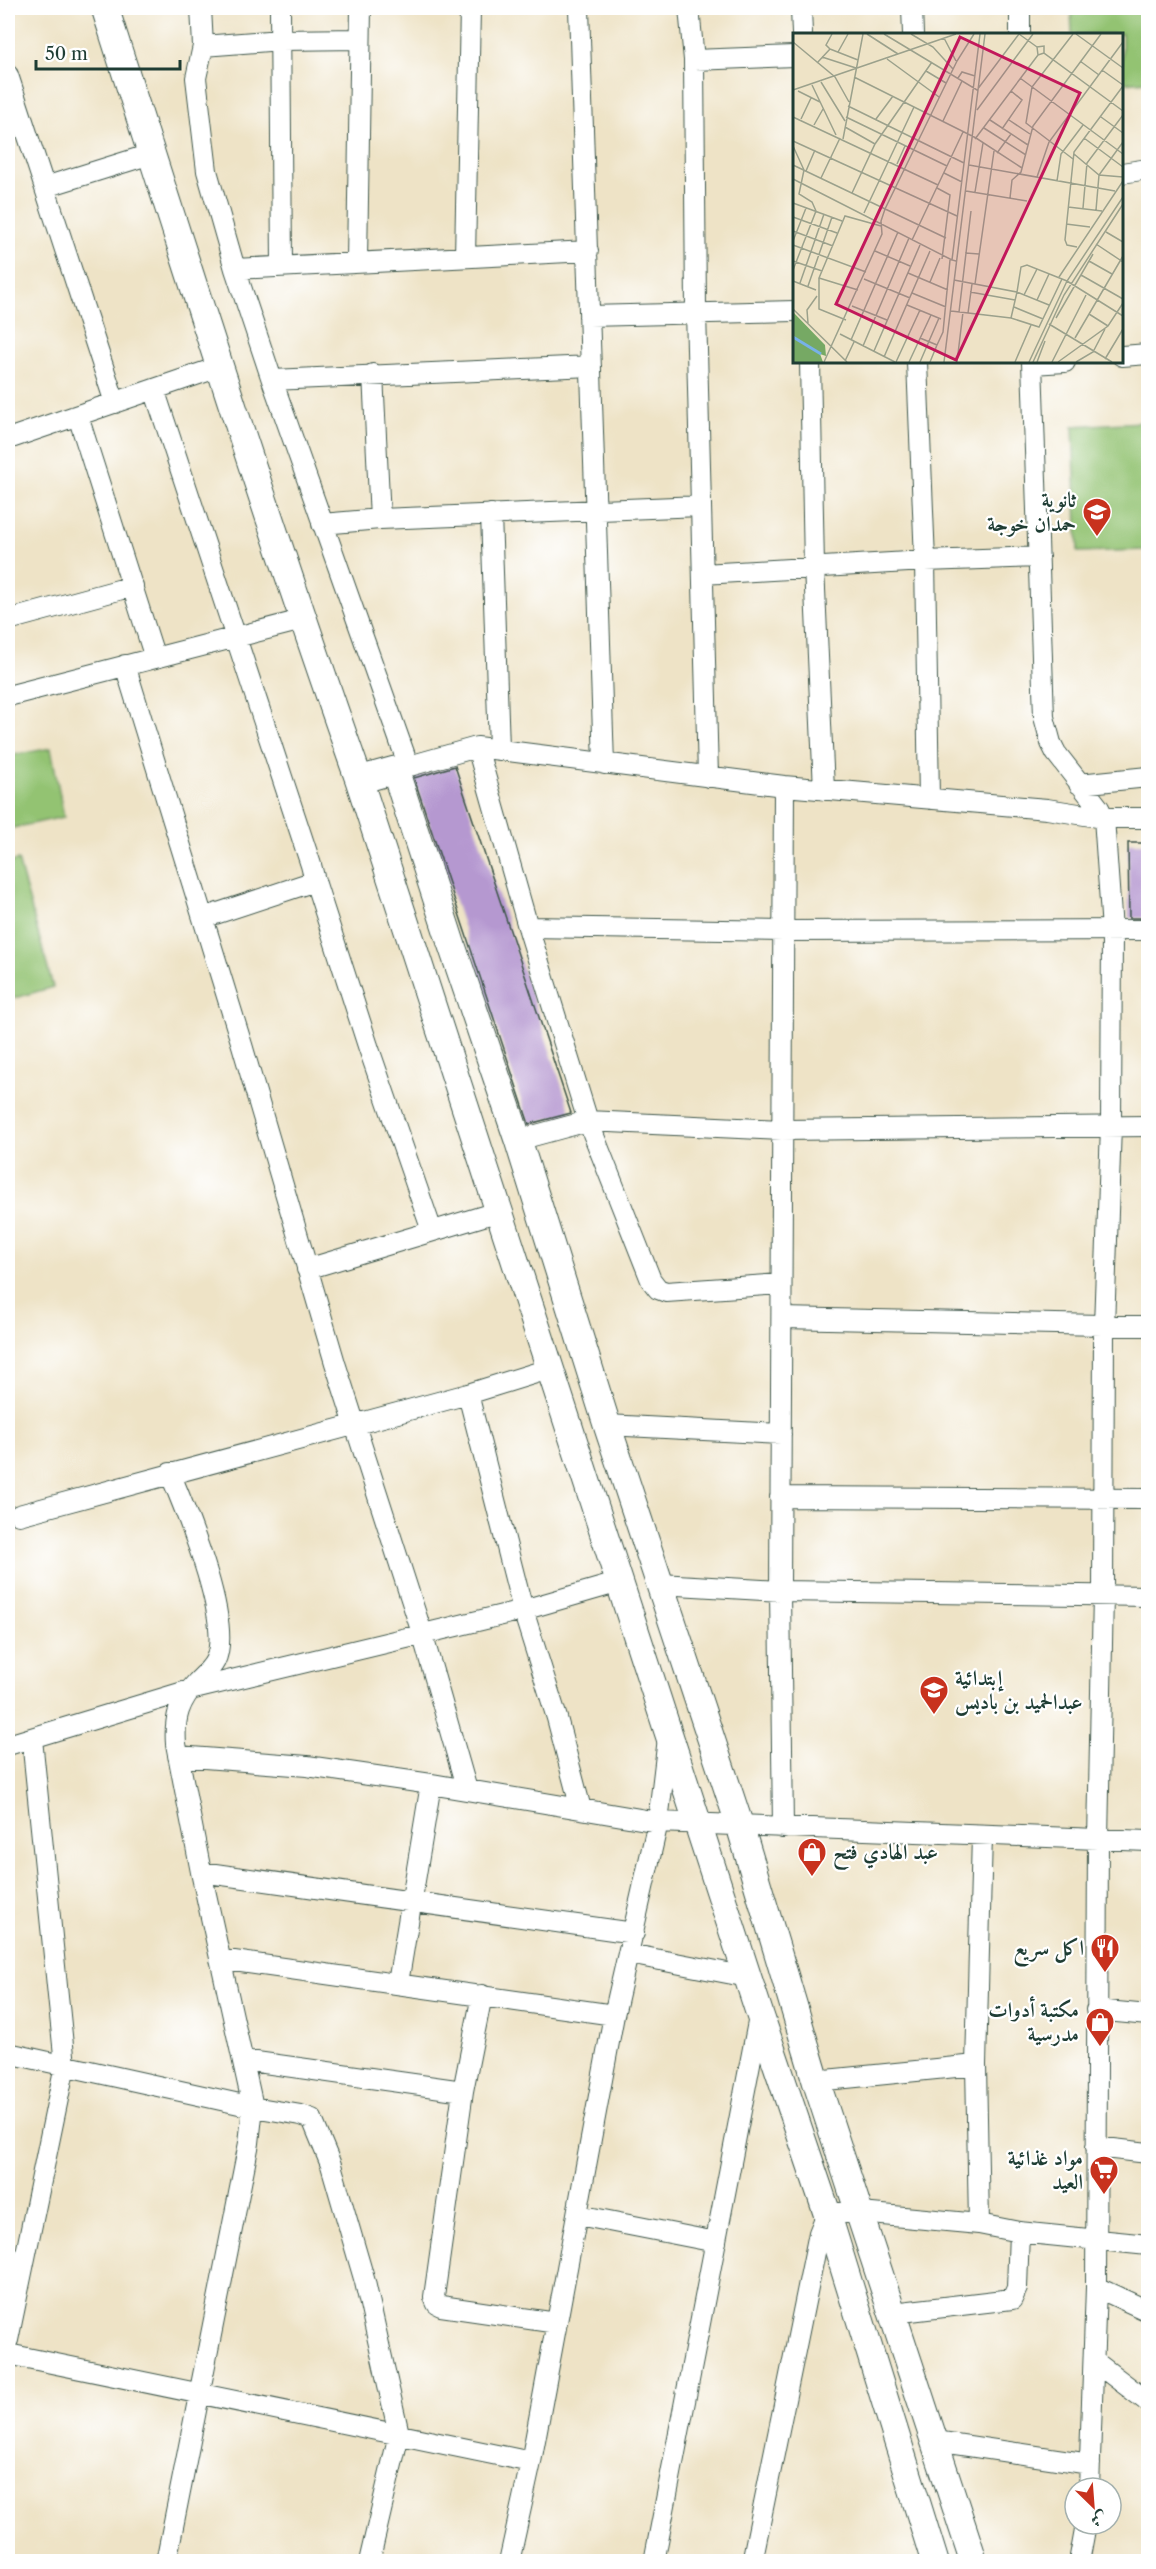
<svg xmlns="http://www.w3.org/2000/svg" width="1156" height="2569" font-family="'Libre Caslon Text',Amiri,serif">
<rect width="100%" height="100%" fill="#fff"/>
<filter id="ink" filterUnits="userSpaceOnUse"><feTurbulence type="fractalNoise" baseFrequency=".0167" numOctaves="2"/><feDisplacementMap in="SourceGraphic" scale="12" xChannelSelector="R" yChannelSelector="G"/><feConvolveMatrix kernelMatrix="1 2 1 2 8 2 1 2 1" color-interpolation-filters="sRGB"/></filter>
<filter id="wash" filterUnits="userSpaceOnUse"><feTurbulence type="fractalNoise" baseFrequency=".008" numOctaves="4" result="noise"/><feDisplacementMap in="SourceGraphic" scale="24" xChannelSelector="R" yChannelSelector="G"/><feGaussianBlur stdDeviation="1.35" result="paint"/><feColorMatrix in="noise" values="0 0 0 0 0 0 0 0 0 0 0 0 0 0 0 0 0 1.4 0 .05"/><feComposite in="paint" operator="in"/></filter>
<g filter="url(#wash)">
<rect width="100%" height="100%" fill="#eee3c6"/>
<!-- green -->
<path fill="#93c372" stroke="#598053" stroke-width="1.5" d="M1071 8H1146L1148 81 1122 83V34H1072Z
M1142 422 1146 550 1078 552 1073 426Z
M51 748 64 817 8 829V756Z
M18 860 53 987 8 1000V863Z"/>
<g id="blocks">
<!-- building -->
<path fill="#b598d0" d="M455 766 571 1113 529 1124 414 778Z
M1128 843H1149V918H1129Z"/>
</g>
</g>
<g filter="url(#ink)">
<use href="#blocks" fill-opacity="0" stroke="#3e564a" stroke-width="1.5"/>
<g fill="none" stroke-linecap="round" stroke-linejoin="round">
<!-- street casing -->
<g stroke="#3e564a" stroke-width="22">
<path id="street" d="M201 8 203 46 281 40 359 39
M280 8 282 266
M579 8 604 764
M689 8 694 60 696 311 708 777
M801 8 802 34
M912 8 913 34
M1020 8V34
M203 46 196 78 207 171 235 269 272 380 409 767
M694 60 794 56
M8 75 115 403
M1122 173 1148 169
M45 187 151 154
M465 257 470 8
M357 262 361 8
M235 269 588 251
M589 316 794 311
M1122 356 1148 354
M810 362 814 567 824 790
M917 362 925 561 929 799
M1032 362 1044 717 1051 743 1056 753 1099 808 1104 818 1112 930 1111 1126 1104 1326 1103 1595 1098 1839 1096 2287 1089 2488
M1032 364 1065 362
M373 374 380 519
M272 380 591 366
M154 389 311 865 315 881 203 918
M78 416 155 658
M8 439 219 367
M491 514 499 748
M322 524 380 519 700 506
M703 574 925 561 1039 557
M8 620 133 586
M125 665 242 1045 335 1363 422 1633 467 1790
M8 696 302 620
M477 747 528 927 588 1121 651 1280 658 1289 666 1292 781 1284
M395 770 477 747 784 786 1047 809 1104 818H1148
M1079 784 1148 777
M315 881 368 1046 432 1231
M528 927 783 931 1148 930
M518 1140 588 1121 782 1130 1148 1126
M307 1269 500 1211
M782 1318 1148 1326
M468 1394 523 1610 557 1718 581 1809
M607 1425 781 1434
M780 1497 1148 1499
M19 1515 468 1394 552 1368
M660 1584 780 1591 1148 1596
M8 1745 190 1690 523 1610 620 1582
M178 1756 307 1766 431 1784 658 1822 1148 1841
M783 1828 780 1591 784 786
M201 1872 634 1933
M629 1954 748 1977
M220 1959 614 2015
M398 1983 431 1784
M482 1995 463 2091 434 2297 437 2304 441 2306 557 2323
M1096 2010 1148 2015
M8 2053 253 2107 301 2115 312 2119 331 2165 365 2282 399 2434 369 2562
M243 2060 463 2091
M816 2081 976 2065
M1096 2147 1148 2153
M578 2215 716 2242
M979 2224 976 2065 982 1835
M1096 2287 1148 2311
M893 2313 1012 2299 1017 2288 1019 2232
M8 2340 65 2065 32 1739
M8 2354 531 2462
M1094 2361 1148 2402
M935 2441 1090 2464
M166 2562 249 2143 253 2107 201 1872 176 1744C174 1718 179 1701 197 1682 203 1676 211 1669 215 1661 234 1624 186 1512 170 1473
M509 2562 531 2462 614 2015 658 1822 668 1738
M654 2562 759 2017
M752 2562 819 2233 827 2213H861L979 2224 1019 2232 1148 2245
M1079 2562 1086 2524"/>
</g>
<!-- secondary casing -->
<g stroke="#3e564a" stroke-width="29">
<path id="secondary" d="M105 8C187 266 269 525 359 780L760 2015 827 2213 935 2562
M359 780 395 770 451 943 518 1140 607 1425 740 1826 816 2081 974 2562"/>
</g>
<!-- street -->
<use href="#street" stroke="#fff" stroke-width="20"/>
<!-- secondary -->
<use href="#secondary" stroke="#fff" stroke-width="27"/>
</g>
</g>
<!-- icons -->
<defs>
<g id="school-pin" transform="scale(1.5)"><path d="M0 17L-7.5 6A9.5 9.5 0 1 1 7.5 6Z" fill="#c8321e" stroke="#fff"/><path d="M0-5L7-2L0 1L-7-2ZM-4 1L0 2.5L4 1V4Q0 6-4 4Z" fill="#fff"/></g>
<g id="shop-pin" transform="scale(1.5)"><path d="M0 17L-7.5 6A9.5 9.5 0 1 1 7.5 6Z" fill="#c8321e" stroke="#fff"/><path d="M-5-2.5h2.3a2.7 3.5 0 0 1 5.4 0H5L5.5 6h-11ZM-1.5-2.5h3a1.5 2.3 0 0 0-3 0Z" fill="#fff"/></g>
<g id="restaurant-pin" transform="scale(1.5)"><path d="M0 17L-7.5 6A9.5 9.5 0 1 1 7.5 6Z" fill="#c8321e" stroke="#fff"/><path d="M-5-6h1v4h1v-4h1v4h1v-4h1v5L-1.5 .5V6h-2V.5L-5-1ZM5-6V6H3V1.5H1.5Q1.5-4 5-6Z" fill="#fff"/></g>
<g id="supermarket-pin" transform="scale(1.5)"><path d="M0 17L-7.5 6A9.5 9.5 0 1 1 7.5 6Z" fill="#c8321e" stroke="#fff"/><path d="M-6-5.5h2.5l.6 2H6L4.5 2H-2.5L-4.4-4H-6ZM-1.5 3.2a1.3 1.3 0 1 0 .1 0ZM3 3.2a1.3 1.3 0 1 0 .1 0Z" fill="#fff"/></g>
</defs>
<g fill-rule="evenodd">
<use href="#school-pin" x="1097" y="512"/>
<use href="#school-pin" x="934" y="1690"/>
<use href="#shop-pin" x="812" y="1852"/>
<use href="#restaurant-pin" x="1105" y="1948"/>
<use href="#shop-pin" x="1100" y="2022"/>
<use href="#supermarket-pin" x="1104" y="2170"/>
</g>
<g text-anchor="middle" stroke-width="4.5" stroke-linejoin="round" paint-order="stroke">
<!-- poi labels -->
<g font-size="21" font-weight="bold" fill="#1f3d34" stroke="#fff" text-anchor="end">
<text x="1076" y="507">ثانوية<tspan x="1076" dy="24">حمدان خوجة</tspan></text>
<text x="955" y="1685" text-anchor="start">إبتدائية<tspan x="955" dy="24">عبدالحميد بن باديس</tspan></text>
<text x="833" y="1859" text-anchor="start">عبد الهادي فتح</text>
<text x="1084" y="1955">اكل سريع</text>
<text x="1079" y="2017">مكتبة أدوات<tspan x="1079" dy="24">مدرسية</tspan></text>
<text x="1083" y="2165">مواد غذائية<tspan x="1083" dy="24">العيد</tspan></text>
</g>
</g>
<!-- overview -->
<g transform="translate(793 33)">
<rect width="330" height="330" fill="#eee3c6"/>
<path d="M0 279 32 312 33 323 27 321 30 329H0Z" fill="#76a964"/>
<path fill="none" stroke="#77b1e8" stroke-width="3" d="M0 304 28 321"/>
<path fill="none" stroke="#9ba18c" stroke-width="1.5" d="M74 1 105 21M91 1 184 57 226 1M118 1 140 14 160 36M226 1 244 14M283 1 330 35M151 5 163 28M0 9 42 44 56 69M37 16 65 27M45 19 55 1M251 20 245 22 244 14 251 13V20L330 78M29 24 63 35M94 26 146 64M287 28 306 42M24 30 37 16 33 12 39 1M309 37 330 52M133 38 153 50M61 44 183 105 229 135M165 45 169 39 182 43M227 45 330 121M28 49 52 88M19 52 43 102M0 57 163 1M5 58 27 69M55 73 171 130M184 77 240 1M0 84 145 152M53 84 154 133M308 84 330 100M8 86 18 65M83 86 100 63M197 87 235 112M216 87 237 101M150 88 169 48M21 92 30 76M52 94 82 111M191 95 233 122M209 96 229 67 218 58M291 105 330 134M50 106 70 1M182 106 245 22M0 108 164 183M0 113 11 137 6 161 19 169 23 178 0 237M204 120 218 101M281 121 306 142 330 144M280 126 233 90 239 54 280 1M104 131 112 113M0 132 153 205M176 132 322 158M13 138 22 117M151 140 169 149M244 144 256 109 330 9M28 145 47 105M0 146 159 227M264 148 268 121 290 92M144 155 157 162 149 226M173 158 234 168M182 159 190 110M59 160 82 111 139 29M217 165 219 147 228 139 240 93 308 1M0 170 49 188M275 174 309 178M290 175 294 130 330 82M303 177 306 142 330 109M71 180 121 74M0 184 44 200M273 191 297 194M0 198 40 213M313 199 330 209M119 207 170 99M0 208 13 175M303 211 330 229M0 212 73 239M284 214 274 212 272 207 281 119 330 53M82 218 117 233M173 220 178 178M0 228 29 238M163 228 159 227 187 1M296 228 319 241M115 240 155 257M288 242 330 266M266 244 330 148M26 245V276L53 287M71 246 117 265M161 247 224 259 228 234 234 232 274 248 330 283M0 248 23 257M137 249 147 225M7 250 31 181M182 251 201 118M15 253 39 184M65 257 26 245 52 183 88 193M177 259 222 267M119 260 153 274M231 262 244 236M244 267 256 241M114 272 148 286M59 273 94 287M221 274 250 286M0 276 54 329M158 278 218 285 246 294 269 246M166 279 173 220 186 221M175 280 179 251M296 281 315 293M218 285 224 259 256 272M263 285 300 221M15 290 14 277 24 263M256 291 319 329M91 294 125 309M47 301 102 329M127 305 144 312 137 329M282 305 330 223M58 307 105 199M144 312 150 299 157 227M70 313 116 205M81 318 127 212M91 324 137 218M312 326 330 296M52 328 61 309M31 329 89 201 88 188 92 176 164 28 181 1M103 329 127 277M116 329 138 282M127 329 146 285M151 329 192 1M164 329 170 279M222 329 238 292M236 329 274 248 330 164M240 329 271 262 330 171M244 329 252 308M259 329 293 262M265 329 315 293 330 270M283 329 300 319 312 296"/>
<path fill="#c2185b" fill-opacity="0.15" stroke="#c2185b" stroke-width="3" d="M167 4 287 60 163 327 43 271Z"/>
<rect width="330" height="330" fill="none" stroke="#1f3d34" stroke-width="3"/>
</g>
<!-- margin -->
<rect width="1156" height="2569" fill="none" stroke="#fff" stroke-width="30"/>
<!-- north arrow -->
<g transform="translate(1093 2506) rotate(155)"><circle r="28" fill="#ffffff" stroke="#a5b1ae" stroke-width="1.5"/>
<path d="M0-4.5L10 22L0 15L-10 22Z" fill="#c8321e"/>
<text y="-9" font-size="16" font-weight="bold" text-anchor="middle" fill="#1f3d34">ش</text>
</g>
<!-- scale -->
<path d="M36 60v9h144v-9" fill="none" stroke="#1f3d34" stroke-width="3"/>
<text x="45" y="60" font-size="18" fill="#1f3d34" stroke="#ffffff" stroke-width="4.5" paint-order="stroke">50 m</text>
</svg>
